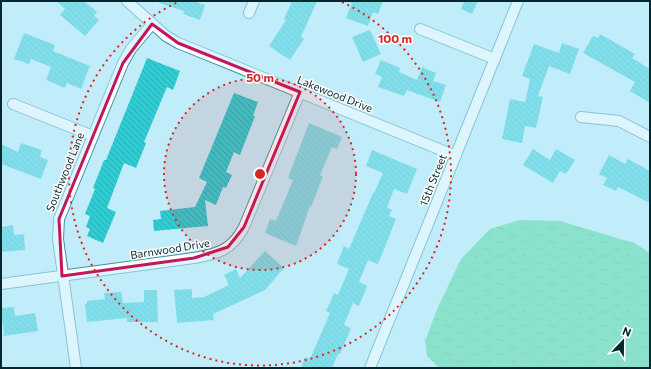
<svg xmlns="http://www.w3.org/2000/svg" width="651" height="369" font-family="Commissioner,sans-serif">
<defs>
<pattern id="water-ripples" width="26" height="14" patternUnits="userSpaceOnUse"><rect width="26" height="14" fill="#4ad492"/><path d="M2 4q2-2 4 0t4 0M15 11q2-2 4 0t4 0" fill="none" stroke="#3fb67e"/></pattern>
<pattern id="building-back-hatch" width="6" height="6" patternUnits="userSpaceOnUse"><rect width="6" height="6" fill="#2fcdd2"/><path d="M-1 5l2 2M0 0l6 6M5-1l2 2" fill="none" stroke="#28b0b5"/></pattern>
</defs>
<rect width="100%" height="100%" fill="#c1edfb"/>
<!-- water -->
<path fill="url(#water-ripples)" d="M520 220 560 221 634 243 650 253V368H439L427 356 425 341 438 307 461 259 490 229Z"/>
<!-- building -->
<path fill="url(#building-back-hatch)" d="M56 1H84L97 12 94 16 99 20 85 36 60 15 65 9Z
M159 1H193L205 5 200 20 183 14 184 11 159 3Z
M292 1H317L301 37 304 39 290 60 269 46 286 20 284 19Z
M347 1H383L378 14 373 12 368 26 346 18 352 3Z
M464 1H478L472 14 461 9Z
M370 30 381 54 363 62 352 37Z
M24 33 55 45 53 51 90 66 81 89 67 83 65 88 46 80 51 67 31 59 29 64 14 59Z
M600 34 635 54 632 58 650 69V103L630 91 635 82 583 53 593 36 598 38Z
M562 43 579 49 570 74 549 66 538 96 543 97 536 128 525 126 522 143 502 139 510 99 525 102 530 79 522 76 534 44 559 53Z
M147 58 180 71 173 90 167 87 144 142 146 143 136 168 124 163 107 208 116 212 103 243 87 236 90 229 86 227 90 216 85 214 95 189 93 188 104 160H106Z
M381 60 400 68 399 72 417 80 422 67 436 73 433 81 446 85 440 102 407 90 404 96 378 87 382 77 375 74Z
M234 93 258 102 253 116H255L240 155 234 152 226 172 232 175 226 188 223 187 216 205 205 200 208 226 154 231 153 220 161 219 160 211 195 207 207 182 199 178Z
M309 123 342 137 337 149 332 147 320 175 323 177 320 184 311 207 310 206 296 246 265 233 270 219 276 221 293 180 288 178Z
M21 143 42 150 40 157 48 160 41 179 1 164V144L18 152Z
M533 149 550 160 556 149 575 160 566 174 560 171 553 183 523 165Z
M372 150 417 169 407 194 394 189 387 208 392 210 389 216 396 219 378 264 368 260 359 282 367 286 359 306 353 303 344 325 351 328 340 354H338L332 368H301L305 357 310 359 330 313 326 311 334 293 338 295 349 269 337 264 344 246 349 249 373 193H374L383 173 366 166Z
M609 155 625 164 628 159 650 171V203L618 187 616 191 603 185 607 178 599 174Z
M13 225 14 235 24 234 25 250 1 252V227Z
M265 251 284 268 265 290 213 314 214 320 177 323 174 290 192 289V298L204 297 229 285 224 275 236 269 240 278Z
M144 290H157L158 322H127V318L87 322 85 304H87V301L105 299 104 293 121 292 123 303 144 302Z
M14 307 15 316 35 313 38 331 4 336 1 308Z"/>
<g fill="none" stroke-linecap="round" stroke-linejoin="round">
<!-- minor casing -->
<g stroke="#4391a6" stroke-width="12">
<path id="minor" d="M127 1 166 36 178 43 456 156
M249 13 254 1
M420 29 495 59
M13 104 93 136
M581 117 619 121 650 137
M1 284 194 258C218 254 232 250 244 227L300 92
M76 368 58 239 59 219 123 63 131 49 152 24
M370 368 518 1"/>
</g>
<!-- minor -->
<use href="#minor" stroke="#fff" stroke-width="10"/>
</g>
<!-- marked area -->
<path d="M0 0H651V369H0ZM152 24 178 43 300 92 244 227 228 247 194 258 62 276 59 219 123 63Z" fill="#c1edfb" fill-opacity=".55" fill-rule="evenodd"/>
<path fill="none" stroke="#c2185b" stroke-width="3" stroke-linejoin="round" d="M152 24 178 43 300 92 244 227 228 247 194 258 62 276 59 219 123 63Z"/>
<!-- distance rings -->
<circle cx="260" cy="174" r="96" fill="#d62828" fill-opacity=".12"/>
<g fill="none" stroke="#d62828" stroke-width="2" stroke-dasharray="2 4">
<circle cx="260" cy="174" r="96"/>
<path d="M342 2A191 191 0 1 1 178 2"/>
</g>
<g text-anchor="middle" stroke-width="3" stroke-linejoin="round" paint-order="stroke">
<!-- street labels -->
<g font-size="11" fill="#04262e" stroke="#fff">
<text transform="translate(335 94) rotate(22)" y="4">Lakewood Drive</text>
<text transform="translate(65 172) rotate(-68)" y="4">Southwood Lane</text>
<text transform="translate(433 180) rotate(-68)" y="4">15th Street</text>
<text transform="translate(170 249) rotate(-9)" y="4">Barnwood Drive</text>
</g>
</g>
<circle cx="260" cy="174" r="6" fill="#d62828" stroke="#fff" stroke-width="2"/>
<g font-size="12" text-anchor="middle" font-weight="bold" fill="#d62828" stroke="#fff" stroke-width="3" stroke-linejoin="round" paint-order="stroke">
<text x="395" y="43">100 m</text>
<text x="260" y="82">50 m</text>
</g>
<!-- border -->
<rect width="651" height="369" fill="none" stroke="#04262e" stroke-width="4"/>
<!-- north arrow -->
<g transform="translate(623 341) rotate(22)" stroke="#ffffff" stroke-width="3" paint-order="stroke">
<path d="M0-3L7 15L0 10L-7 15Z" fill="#04262e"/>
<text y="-6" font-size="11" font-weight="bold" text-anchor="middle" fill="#04262e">N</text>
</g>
</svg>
